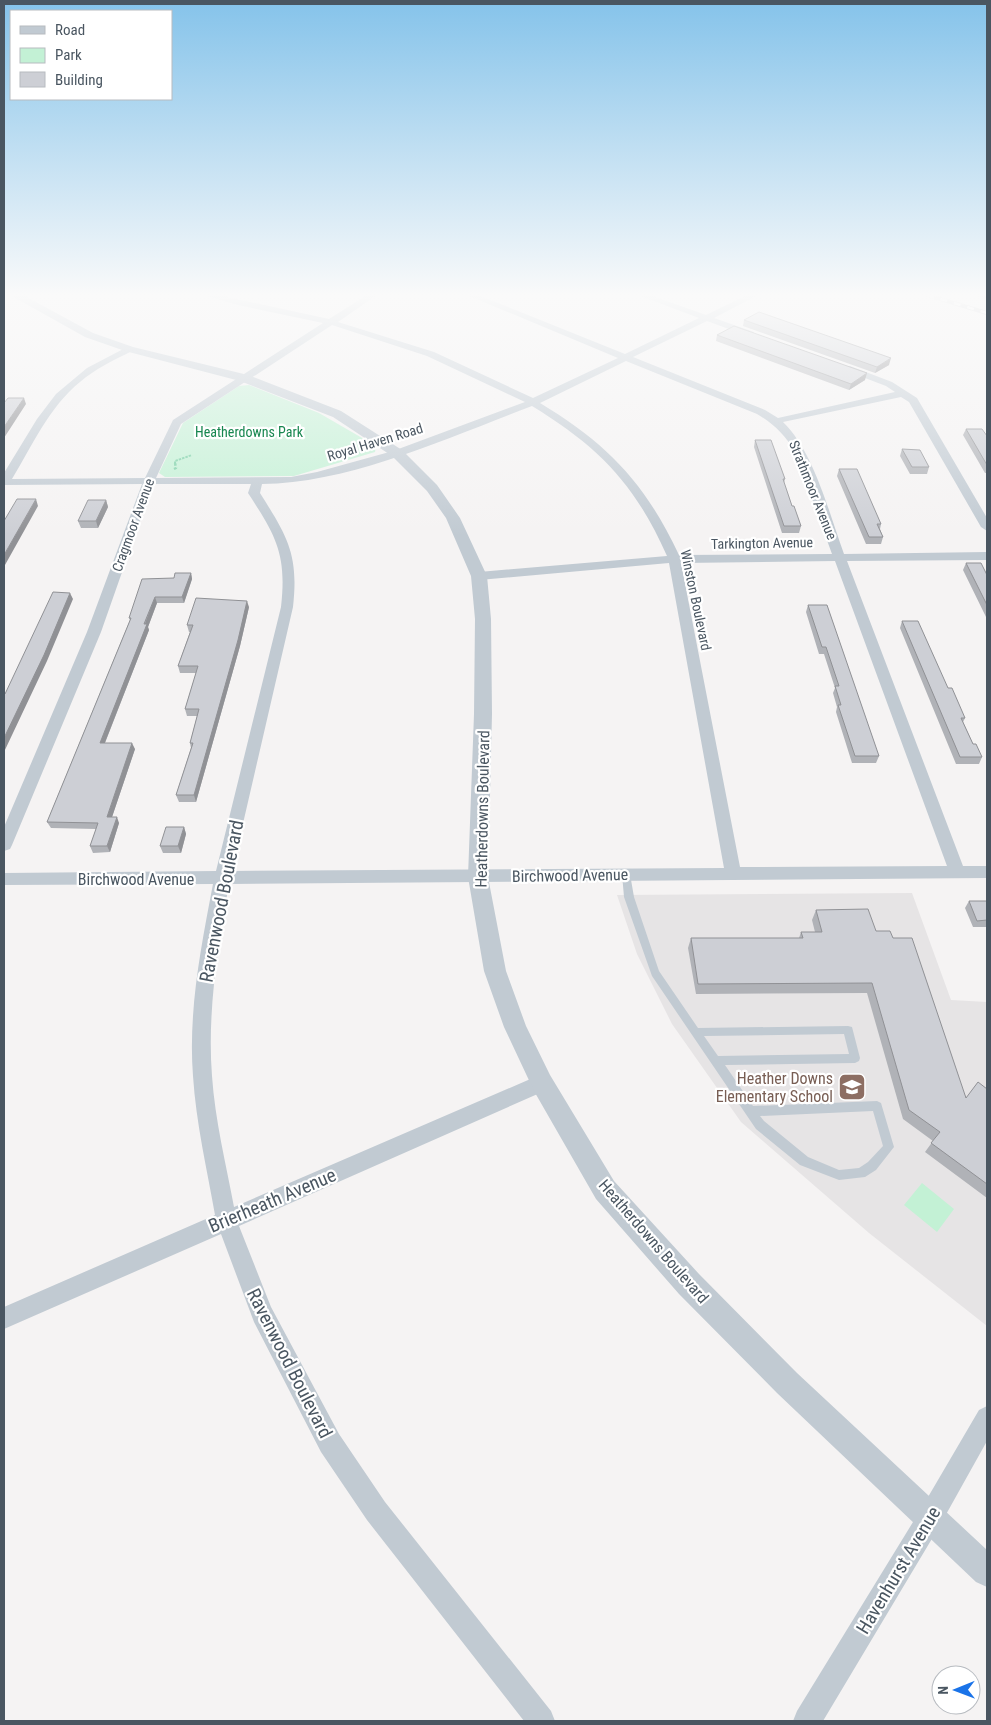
<svg xmlns="http://www.w3.org/2000/svg" width="991" height="1725" font-family="'Roboto Condensed',sans-serif">
<rect width="100%" height="100%" fill="#f5f3f3"/>
<!-- education -->
<path fill="#e6e4e5" d="M912 893 951 1000 987 1002V1326L869 1233 741 1122 672 1024 637 954 617 895Z"/>
<!-- green -->
<path fill="#c3f1d5" d="M249 385 319 413 376 446 375 452 294 476 165 477 159 473 183 423 239 386Z
M922 1183 954 1209 937 1232 904 1205Z"/>
<g fill="none" stroke-linecap="round" stroke-linejoin="round">
<!-- path-far1 -->
<path stroke="#7ad0a6" stroke-width="2" stroke-dasharray="2.5 1" stroke-linecap="butt" d="M175 464V461L192 455"/>
<!-- path -->
<path stroke="#7ad0a6" stroke-width="2.5" stroke-dasharray="2.5 2" stroke-linecap="butt" d="M174 469 176 468 175 463"/>
<!-- service -->
<path fill="#c1cad2" fill-rule="evenodd" d="M977 295 987 297V299L977 296Z
M626 871 629 872 630 874 634 897 659 971 698 1028 848 1026 852 1027 860 1058 859 1061 855 1063 725 1065 753 1106 877 1101 881 1103 894 1147 876 1170 865 1177 839 1180 800 1165 756 1129 652 976 624 897 622 874 623 872ZM844 1034 849 1054 718 1056 704 1036ZM873 1111 883 1146 868 1162 859 1168 839 1170 808 1157 764 1121 760 1116Z"/>
<!-- minor -->
<path fill="#c1cad2" fill-rule="evenodd" d="M204 295H218L329 319 367 295H377L338 322 434 352 533 398 618 358 467 295H478L625 354 699 318 638 295H650L706 315 747 295H758L714 318 754 332V336H748L707 321 633 357 765 410 778 418 895 392 886 386 844 370V366H850L892 382 917 398 987 518V531L981 527 909 402 901 397 783 422C814 452 829 513 844 554L987 552V560L847 561 963 866H987V878L229 884C218 947 207 1012 212 1076 215 1120 226 1164 234 1207L535 1077 542 1074 549 1077 552 1083 549 1089 239 1226 271 1307 339 1434 385 1502 551 1711 555 1721H524L367 1520 321 1452 254 1322 221 1234 4 1329V1307L215 1215C207 1169 196 1123 193 1076 188 1012 201 947 213 884L4 885V873L216 871 281 607C287 554 276 536 248 493L251 484H153L101 632 12 845 10 849 4 851V827L87 632 142 484 4 485V473L37 419 56 394 87 368 129 346 132 347V351C114 360 95 369 80 382 49 407 32 446 12 479L145 478 173 420 323 323 238 305ZM332 325 427 356 525 402 393 451 317 472 291 477 156 478 181 424ZM626 361 757 414C774 424 785 435 795 452L832 554 679 555C645 483 608 444 540 403ZM532 406C599 447 635 484 667 556L479 572 473 576 479 580 669 563 724 868 232 871 293 607C299 554 287 536 260 493L262 484C351 483 449 437 532 406ZM835 561 947 866 740 867 681 563Z
M987 1406V1441L939 1527 823 1721H793L797 1711 921 1509 979 1410Z"/>
<!-- tertiary -->
<path fill="#c1cad2" fill-rule="evenodd" d="M10 295H23L93 333 133 347 248 375 341 411 402 450 437 485 460 518 487 576 491 619 492 714 488 877 506 971 526 1026 550 1075 614 1181 699 1274 797 1373 987 1550V1587L976 1582 777 1393 679 1294 596 1199 534 1091 504 1027 484 971 468 877 474 714 475 619 471 576 446 518 427 491 392 456 333 417 240 381 125 351 85 337Z"/>
<!-- rail casing -->
<g stroke="#b5b8bd" stroke-width="4">
<path id="rail" d="M927 295 987 313"/>
</g>
<!-- rail -->
<use href="#rail" stroke="#fff" stroke-width="2.5" stroke-dasharray="7" stroke-linecap="butt"/>
</g>
<!-- wall -->
<path fill="#b0b2b7" d="M744 320 889 365 875 373 743 326Z
M717 335 865 380 849 390 716 341Z
M966 429 987 436V473H985L963 435Z
M755 440 785 479 784 483 792 506 801 526 799 533H782L754 447Z
M902 449 929 467 927 474H910L900 456Z
M839 469 881 524 880 529 883 537 881 544H866L837 476Z
M106 500 108 507 98 528H81L78 521Z
M966 563 987 575V619L963 570Z
M191 573 192 579 184 603H157L148 627 149 630 105 743 135 749 112 817 119 823 110 852 93 853 90 846 96 829 51 828 47 822 130 620 129 618 174 578Z
M808 605 879 756 876 763H852L836 712 837 707 833 693 835 688 824 654H819L806 612Z
M249 607 240 646 196 802H179L176 795 191 748 190 743 197 716H187L185 709 196 673H180L178 666 190 632H189L187 625Z
M902 621 965 718 963 722 973 744 982 757 979 764H956L900 628Z
M184 827 186 834 181 853H163L160 846Z
M969 901H987V927H973L965 908Z
M816 910 893 938 966 1097 987 1089V1198L925 1152 933 1141 903 1119 867 993 696 994 688 948 691 938H799L801 932H815L812 920Z"/>
<!-- shaded-wall -->
<path fill="#909195" d="M891 358 889 365 875 373 877 367Z
M867 373 865 380 849 390 851 384Z
M24 398 26 404 4 438V427Z
M36 499 38 506 5 565 4 562V555Z
M106 500 108 507 98 528 96 521Z
M191 573 192 579 184 603 182 597Z
M70 593 73 599 47 661 4 752V738Z
M155 597 157 603 148 627 149 630 102 750 100 743Z
M247 601 249 607 240 646 196 802 194 795Z
M132 743 135 749 110 823 107 817Z
M117 817 119 823 110 852 107 846Z
M184 827 186 834 181 853 178 846Z"/>
<!-- building -->
<path fill="#cdcfd5" stroke="#909195" d="M759 312 891 358 877 367 744 320Z
M734 326 867 373 851 384 717 335Z
M8 398H24L4 427V403Z
M966 429H982L987 436V465Z
M755 440H771L785 479H783L792 506H794L801 526H784Z
M902 449 920 450 929 467H912Z
M839 469H857L881 524H877L883 537H869Z
M17 499H36L4 555V521Z
M88 500H106L96 521H78Z
M966 563H981L987 575V605Z
M175 573H191L182 597H155L144 624H147L100 743H132L107 817H117L107 846H90L98 823 47 822 131 618H129L142 579 174 578Z
M53 592 70 593 44 655 4 738V694H5Z
M196 598 247 601 238 640 194 795H176L193 743H190L199 709H185L198 666H178L193 625H187Z
M808 605H827L879 756H855L838 705H841L835 686H839L826 647H822Z
M902 621H918L948 688H952L965 718H961L973 744H976L982 757H960Z
M166 827H184L178 846H160Z
M969 901H987V920L977 921Z
M868 909 876 931H890L893 938H912L966 1098 978 1082 987 1089V1184L931 1143 940 1132 909 1110 872 983 698 984 691 938H803L801 932H822L816 910Z"/>
<!-- sky -->
<linearGradient id="sky" x2="0" y2="1"><stop stop-color="#85c3ea"/><stop offset="0.55" stop-color="#fafafa"/><stop offset="1" stop-color="#fafafa" stop-opacity="0"/></linearGradient>
<rect width="991" height="536" fill="url(#sky)"/>
<!-- icons -->
<defs>
<g id="school-square" transform="scale(1.4375)"><rect x="-9" y="-9" width="18" height="18" rx="4" fill="#8d6e63" stroke="#fff"/><path d="M0-5L7-2L0 1L-7-2ZM-4 1L0 2.5L4 1V4Q0 6-4 4Z" fill="#fff"/></g>
</defs>
<g fill-rule="evenodd">
<use href="#school-square" x="852" y="1087"/>
</g>
<g text-anchor="middle" stroke-width="4.5" stroke-linejoin="round" paint-order="stroke">
<!-- far-park labels -->
<g font-size="14" fill="#17864f" stroke="#fff">
<text x="249" y="437">Heatherdowns Park</text>
</g>
<!-- far-street labels -->
<g font-size="14" fill="#4a5661" stroke="#fff">
<text transform="translate(375 442) rotate(-17)" y="5">Royal Haven Road</text>
<text transform="translate(813 490) rotate(68)" y="5">Strathmoor Avenue</text>
<text transform="translate(133 525) rotate(-70)" y="5">Cragmoor Avenue</text>
<text transform="translate(762 543) rotate(-1)" y="5">Tarkington Avenue</text>
<text transform="translate(696 600) rotate(78)" y="5">Winston Boulevard</text>
</g>
<!-- street labels -->
<g font-size="16" fill="#4a5661" stroke="#fff">
<text transform="translate(482 809) rotate(-89)" y="6">Heatherdowns Boulevard</text>
<text transform="translate(570 875) rotate(-1)" y="6">Birchwood Avenue</text>
<text x="136" y="885">Birchwood Avenue</text>
<text transform="translate(654 1241) rotate(49)" y="6">Heatherdowns Boulevard</text>
</g>
<!-- education labels -->
<g font-size="16" fill="#785e54" stroke="#fff" text-anchor="end">
<text x="833" y="1084">Heather Downs<tspan x="833" dy="18">Elementary School</tspan></text>
</g>
<!-- near-street labels -->
<g font-size="19" fill="#4a5661" stroke="#fff">
<text transform="translate(221 901) rotate(-79)" y="7">Ravenwood Boulevard</text>
<text transform="translate(272 1200) rotate(-23)" y="7">Brierheath Avenue</text>
<text transform="translate(290 1363) rotate(63)" y="7">Ravenwood Boulevard</text>
<text transform="translate(898 1570) rotate(-59)" y="7">Havenhurst Avenue</text>
</g>
</g>
<!-- border -->
<rect width="991" height="1725" fill="none" stroke="#4a5661" stroke-width="10"/>
<!-- legend -->
<rect x="10" y="10" width="162" height="90" fill="#ffffff" stroke="#b7bbc0"/>
<rect x="20" y="26" width="25" height="8" fill="#c1cad2" stroke="#b7bbc0"/>
<text x="55" y="35" font-size="15" fill="#4a5661">Road</text>
<rect x="20" y="48" width="25" height="15" fill="#c3f1d5" stroke="#b7bbc0"/>
<text x="55" y="60" font-size="15" fill="#4a5661">Park</text>
<rect x="20" y="72" width="25" height="15" fill="#cdcfd5" stroke="#b7bbc0"/>
<text x="55" y="85" font-size="15" fill="#4a5661">Building</text>
<!-- north arrow -->
<g transform="translate(956 1690) rotate(269)"><circle r="24" fill="#ffffff" stroke="#b7bbc0"/>
<path d="M0-4L9 19L0 12L-9 19Z" fill="#1a73e8"/>
<text y="-8" font-size="14" font-weight="bold" text-anchor="middle" fill="#4a5661">N</text>
</g>
</svg>
